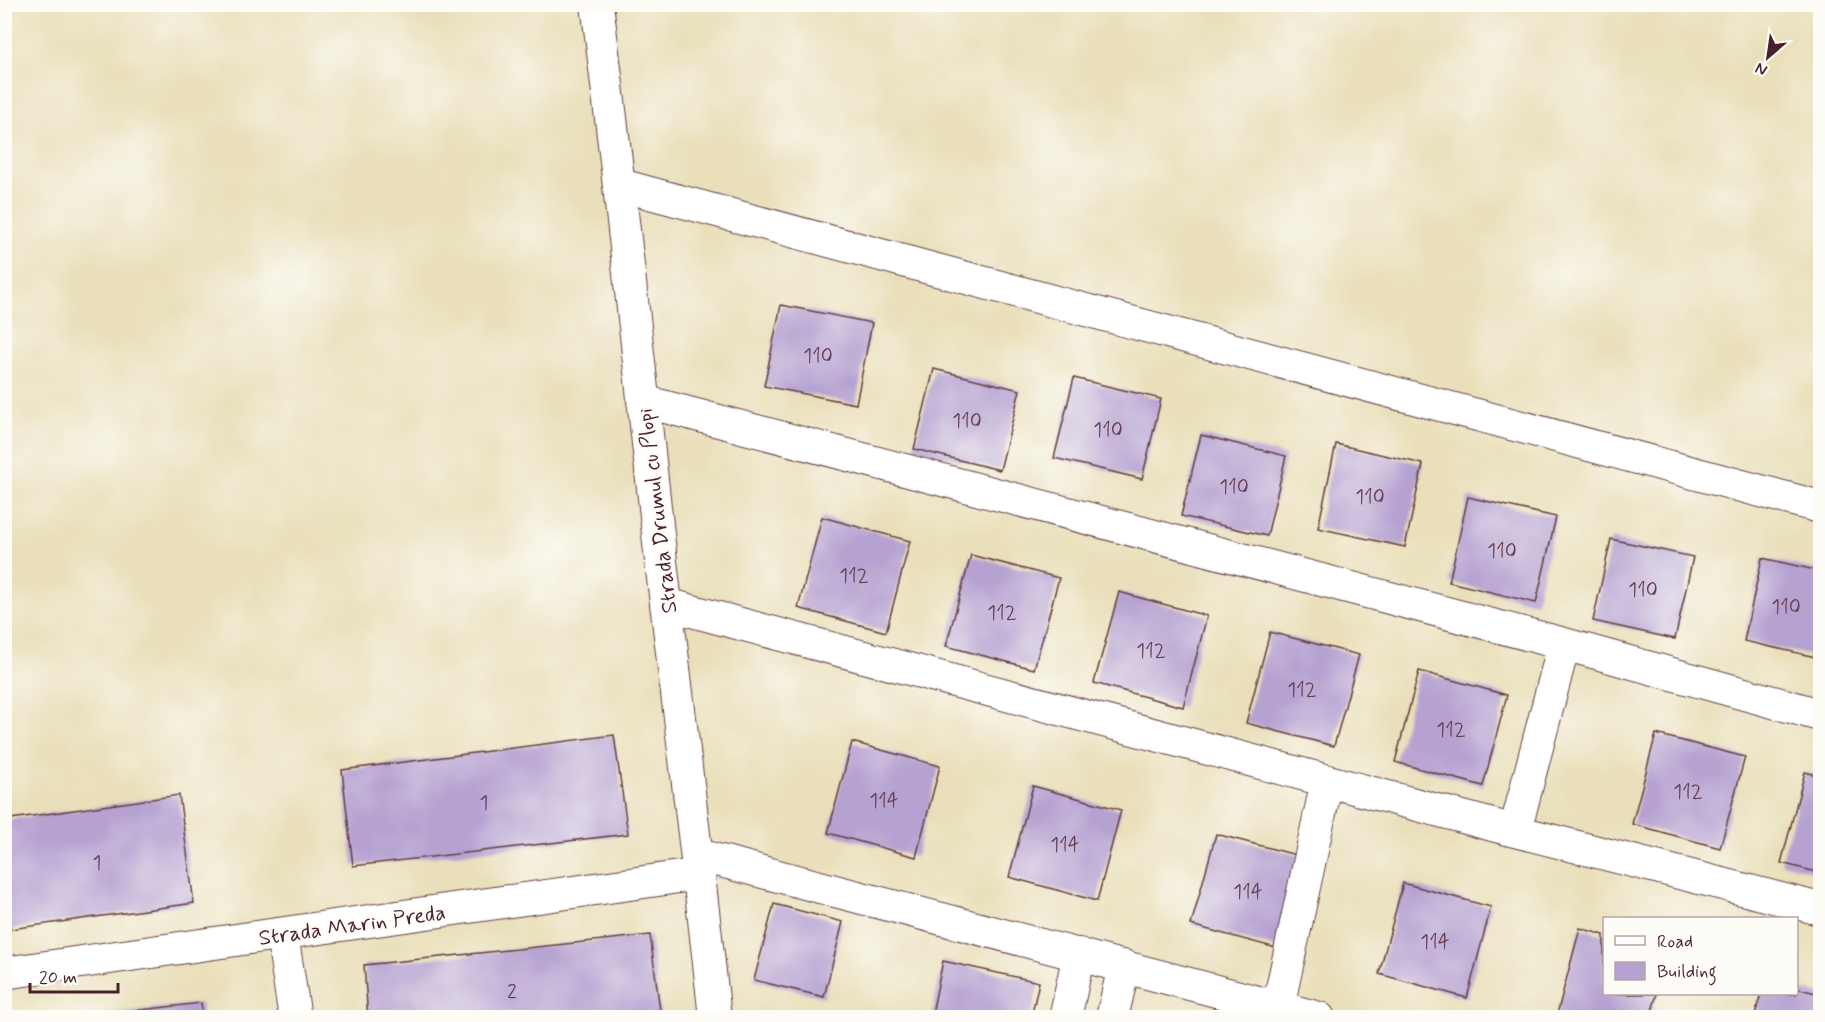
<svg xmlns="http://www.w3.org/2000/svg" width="1825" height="1022" font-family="Mynerve,sans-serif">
<rect width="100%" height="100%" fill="#fdfcf7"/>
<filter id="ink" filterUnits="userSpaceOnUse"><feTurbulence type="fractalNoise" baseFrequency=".0167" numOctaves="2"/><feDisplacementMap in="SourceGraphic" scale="12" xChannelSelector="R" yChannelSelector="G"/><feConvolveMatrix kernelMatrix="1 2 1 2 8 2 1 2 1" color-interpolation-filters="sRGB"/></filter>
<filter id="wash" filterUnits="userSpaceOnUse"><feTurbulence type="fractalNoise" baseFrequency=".008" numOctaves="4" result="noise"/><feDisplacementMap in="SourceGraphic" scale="24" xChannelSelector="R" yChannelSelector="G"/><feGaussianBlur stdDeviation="1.35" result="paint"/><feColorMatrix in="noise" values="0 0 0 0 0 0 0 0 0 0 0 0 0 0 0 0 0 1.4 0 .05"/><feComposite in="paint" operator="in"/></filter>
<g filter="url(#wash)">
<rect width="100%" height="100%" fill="#e9dfba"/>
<g id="blocks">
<!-- building -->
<path fill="#b6a2d1" d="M781 305 872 323 856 404 764 386Z
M934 369 1020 390 1000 470 914 449Z
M1074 378 1161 399 1142 479 1054 458Z
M1201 435 1286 456 1267 536 1181 516Z
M1336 444 1423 464 1405 547 1318 528Z
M1468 497 1556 517 1536 603 1449 582Z
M822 517 910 541 886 632 798 608Z
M1611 539 1693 557 1675 639 1593 621Z
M971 555 1059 578 1034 669 946 646Z
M1762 558 1820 571V658L1744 641Z
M1119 592 1207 616 1183 707 1094 683Z
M1270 632 1359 655 1334 746 1246 723Z
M1419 671 1507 695 1483 786 1395 762Z
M1656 734 1745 757 1720 848 1632 824Z
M614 735 628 834 353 866 342 770Z
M852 742 940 766 916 857 828 833Z
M1805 772 1820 776V873L1781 863Z
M1033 786 1121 810 1097 901 1009 877Z
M179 795 194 903 4 930V820Z
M1216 834 1304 857 1280 949 1191 925Z
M1403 883 1491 907 1467 998 1379 974Z
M774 904 843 922 824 997 754 980Z
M1580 928 1604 935V994H1657L1650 1018H1556Z
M650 935 661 1018H368L364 965Z
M943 961 1039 982 1031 1018H931Z
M1796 988 1820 994V1018H1754L1761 994H1796Z
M201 1003 203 1018H88L87 1016Z"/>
</g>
</g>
<g filter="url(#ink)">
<use href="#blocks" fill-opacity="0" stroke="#623c40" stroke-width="1.5"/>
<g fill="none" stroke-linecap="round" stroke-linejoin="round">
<!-- street casing -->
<g stroke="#623c40" stroke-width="34">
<path id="street" d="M597 4C621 193 641 381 662 570 680 719 699 868 715 1018
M620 185 1820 507
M643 401 1564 644 1820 715
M666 604 1515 831 1820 909
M1515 831 1564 644
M698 855 1319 1018
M282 934 295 1018
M4 973 700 874
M1278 1007 1327 781
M1065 1018 1079 954
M1112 1018 1124 966"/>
</g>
<!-- street -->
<use href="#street" stroke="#fff" stroke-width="32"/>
</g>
</g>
<g text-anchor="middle" stroke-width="6" stroke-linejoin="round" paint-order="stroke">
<!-- number labels -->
<g font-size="20" fill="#654054">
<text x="818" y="362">110</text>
<text x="967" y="427">110</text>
<text x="1108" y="436">110</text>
<text x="1234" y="493">110</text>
<text x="1370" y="503">110</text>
<text x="1502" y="557">110</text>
<text x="854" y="582">112</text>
<text x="1643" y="596">110</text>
<text x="1786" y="613">110</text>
<text x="1002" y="619">112</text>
<text x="1151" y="657">112</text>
<text x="1302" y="696">112</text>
<text x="1451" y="736">112</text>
<text x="1688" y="798">112</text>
<text x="884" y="807">114</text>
<text x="484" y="809">1</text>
<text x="1065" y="851">114</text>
<text x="97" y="869">1</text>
<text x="1248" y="898">114</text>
<text x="1435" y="948">114</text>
<text x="512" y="998">2</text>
</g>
<!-- street labels -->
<g font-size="22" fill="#4a1f2b" stroke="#fdfcf7">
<text transform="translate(656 511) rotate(-97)" y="8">Strada Drumul cu Plopi</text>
<text transform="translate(352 924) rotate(-8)" y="8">Strada Marin Preda</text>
</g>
</g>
<!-- margin -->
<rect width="1825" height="1022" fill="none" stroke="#fdfcf7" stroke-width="24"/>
<!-- legend -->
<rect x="1603" y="917" width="195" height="78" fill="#fdfcf7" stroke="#b5a4a5" stroke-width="1.5"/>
<rect x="1615" y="936" width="30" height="9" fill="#ffffff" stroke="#b5a4a5" stroke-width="1.5"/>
<text x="1657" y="947" font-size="18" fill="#4a1f2b">Road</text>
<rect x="1615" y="962" width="30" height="18" fill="#b6a2d1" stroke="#b5a4a5" stroke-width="1.5"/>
<text x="1657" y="977" font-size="18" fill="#4a1f2b">Building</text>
<!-- north arrow -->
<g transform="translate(1768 57) rotate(209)" stroke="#fdfcf7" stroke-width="4.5" paint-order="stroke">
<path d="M0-4.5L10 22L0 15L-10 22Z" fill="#4a1f2b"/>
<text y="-9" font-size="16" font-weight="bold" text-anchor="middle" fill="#4a1f2b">N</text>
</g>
<!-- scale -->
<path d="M30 983v9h88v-9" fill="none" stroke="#4a1f2b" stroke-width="3"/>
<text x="39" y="983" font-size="18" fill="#4a1f2b" stroke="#fdfcf7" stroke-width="4.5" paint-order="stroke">20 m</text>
</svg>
